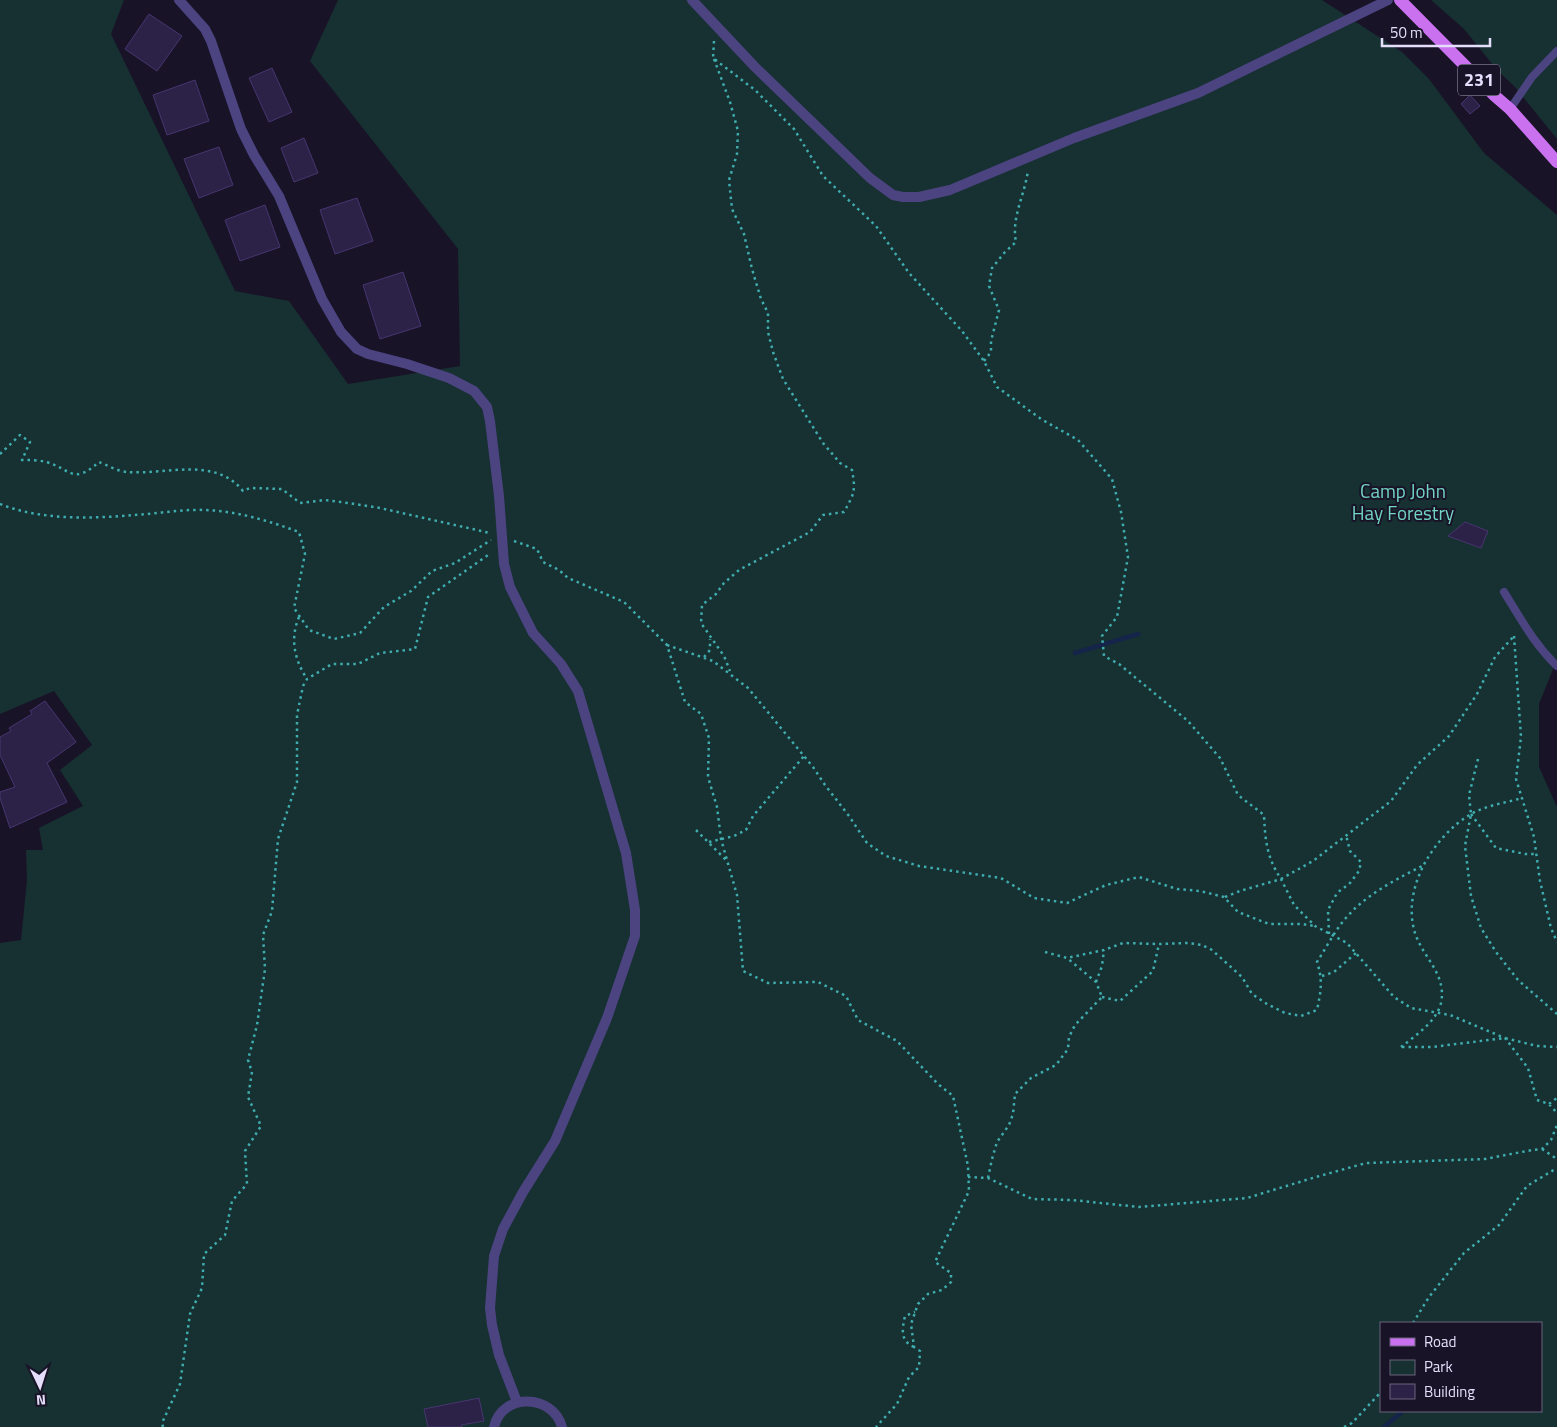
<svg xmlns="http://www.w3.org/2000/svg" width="1557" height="1427" font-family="'Titillium Web',sans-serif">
<rect width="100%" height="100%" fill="#191328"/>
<!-- green -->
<path fill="#173031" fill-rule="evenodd" d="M0 0H124L111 34 235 291 289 301 348 384 460 366 458 249 310 61 338 0H1322L1402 52 1429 79 1484 153 1557 215V659L1539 704V767L1557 807V1427H0V943L21 940 27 880 26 850H43L39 828 83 806 60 770 92 745 54 691 0 714ZM1381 1323H1541V1411H1381Z
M1431 0H1557V139L1514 86 1497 70 1464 29Z"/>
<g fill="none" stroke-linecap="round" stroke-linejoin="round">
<!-- stream -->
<path stroke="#15254a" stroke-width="4.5" d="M1075 653 1138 634
M1384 1427 1403 1411"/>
</g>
<!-- building -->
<path fill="#2c2247" stroke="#463670" d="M149 14 182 36 157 71 125 49Z
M272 68 292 112 269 122 249 78Z
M195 80 209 121 167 135 153 95Z
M1470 95 1480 106 1470 114 1461 104Z
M304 138 318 173 294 182 281 148Z
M219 147 233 185 199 198 184 159Z
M357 198 373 241 335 254 320 210Z
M265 205 280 247 240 261 225 220Z
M403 272 421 326 380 339 363 285Z
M1465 522 1488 531 1481 548 1448 536Z
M45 701 76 742 47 763 67 802 10 828 0 798V792L15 787 0 755V737L11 731 9 728 32 714 30 711Z
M479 1398 484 1421 461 1425 462 1427H428L424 1409Z"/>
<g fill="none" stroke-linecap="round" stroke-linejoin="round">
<!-- path -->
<path stroke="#3facae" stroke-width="2.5" stroke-dasharray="2.5 4" stroke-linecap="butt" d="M714 41 713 58 755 90 794 129 823 176 876 226 909 273 962 331 984 361 997 387 1041 419 1078 440 1112 479 1121 512 1128 557 1117 617 1102 636 1104 656 1119 664 1188 721 1220 758 1238 795 1264 815C1265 840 1267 858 1281 879L1313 861 1391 801 1417 765 1449 736 1477 694 1495 657 1514 636
M714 59 730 102 738 131 737 154 729 180 732 209 744 234 752 269 761 299 768 313V332L773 352 783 379 823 443 840 463 852 470C856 491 854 494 844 512L823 515 810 532 739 570 724 583 716 594 702 605 701 623 724 656 730 671
M984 361 991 352V341L999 310 989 286 992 268 1005 252 1016 242C1011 217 1025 195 1028 170
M0 454 20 435 30 442 22 460C30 460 39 460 46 462 70 468 72 486 99 462 107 465 119 472 128 472 166 475 215 456 243 491L250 488 282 489 300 503 325 500 348 503 380 508 490 533
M0 504C40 520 89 519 133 515 157 514 181 509 205 510 237 511 269 521 299 532L305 554 294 608 309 630 334 639 360 633 384 607 411 591 432 571 455 563 491 540
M514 541 537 549 543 562 559 570 568 578 624 602 667 645 685 702 701 714 709 738 708 777 717 807 721 839 737 895 743 971 768 983 818 982 846 996 858 1020 897 1041 938 1084 953 1096 968 1166 969 1191 935 1262 951 1273V1282L942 1290 928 1294 918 1304 911 1324 914 1347 920 1351 919 1367 909 1377 897 1404 876 1427
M299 617C290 638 294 659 307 679
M1514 636 1521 737 1516 779 1534 837 1540 881 1551 928 1557 942
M667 645 713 661 748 688 813 767 825 785 849 816 867 843 886 856 919 866 1001 878 1034 898 1067 903 1106 885 1139 877 1177 889 1200 891 1224 897 1238 912 1269 924H1302L1315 926
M704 657 710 650V639
M1478 759 1469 795 1471 814 1465 846 1471 896 1481 928 1496 952 1518 980 1557 1014
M1471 814 1496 848 1525 854H1536
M696 830 727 861
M709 842 734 836 746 830 753 816 804 756
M1225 897 1240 891 1281 879 1294 905 1315 926 1347 943 1394 997 1411 1008 1450 1015 1505 1038 1528 1068 1537 1100 1549 1104 1557 1113
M1329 934 1328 910 1337 893 1350 883 1359 871 1361 862 1350 851 1346 835
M1045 952 1067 958 1104 950 1123 943 1159 944 1188 943 1202 945 1212 950 1242 977 1252 994 1267 1004 1285 1013 1301 1016 1317 1010C1321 991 1323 980 1317 962 1326 948 1334 932 1345 919 1365 895 1395 880 1422 866
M1322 976 1334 972 1356 953
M1096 982 1102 966 1104 950
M1102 997 1120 1001 1153 971 1159 944
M1401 1047C1415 1036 1437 1021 1441 1003 1447 974 1423 958 1415 933 1401 888 1434 836 1471 814 1487 805 1505 803 1522 798
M1402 1047H1432L1505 1038 1537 1046 1557 1047
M1549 1104 1557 1098
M1542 1149 1557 1159
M968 1177 988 1178 1032 1199 1072 1200 1139 1207 1247 1198 1316 1177 1366 1163 1485 1159 1532 1150 1542 1149 1551 1140 1557 1125
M988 1178 992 1159 997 1142 1009 1125 1013 1114 1015 1094 1031 1078 1056 1065 1068 1049 1069 1037 1075 1025 1102 997 1096 982 1067 958
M1413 1323 1429 1297 1464 1253 1499 1225 1527 1186 1557 1168
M914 1347C900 1341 902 1329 905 1316L915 1312
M163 1427 162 1423 180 1384 190 1314 202 1288 204 1254 225 1235 232 1201 247 1184 245 1151 261 1126 248 1097 252 1072 248 1060 257 1025 265 969 263 935 272 911 278 839 297 782V715L303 686 307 679 332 664H358L380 653 415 649 428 597 491 553
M1344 1427 1352 1423 1381 1392"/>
<!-- service -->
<path stroke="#4b4481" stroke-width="8" d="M1510 109 1532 77 1557 51
M1504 592C1521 619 1534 644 1557 666"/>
<!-- minor -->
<path stroke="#4b4481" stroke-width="10" d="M179 0 205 29 211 41 241 129 254 155 279 196 322 299 341 332 357 349 368 354 407 364 449 378 474 391 487 407 490 421 499 496 504 564 510 587 533 633 561 664 578 691 626 853 635 910V936L607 1018 555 1141 523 1192 503 1229 494 1256 490 1308 492 1325 499 1355 517 1402
M692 0 755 67 870 178 893 195 903 197H919L950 190 1074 138 1198 93 1388 0
M494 1427C502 1392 553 1394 562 1427"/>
<!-- primary -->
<path stroke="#ca71ef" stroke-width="12" d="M1400 0 1495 96 1510 109 1557 162"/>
</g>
<g text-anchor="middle" stroke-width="4" stroke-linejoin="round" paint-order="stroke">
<!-- shield labels -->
<rect fill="#191328" stroke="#a7a1bc" stroke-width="1" x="1458" y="64.5" width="42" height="31" rx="4"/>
<g font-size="18" font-weight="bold" fill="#e4defb">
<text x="1479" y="86">231</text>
</g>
<!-- park labels -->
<g font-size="19" fill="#71d4c3" stroke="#191328">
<text x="1403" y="498">Camp John<tspan x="1403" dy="22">Hay Forestry</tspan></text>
</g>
</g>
<!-- legend -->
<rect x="1380" y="1322" width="162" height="90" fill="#191328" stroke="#6a647c"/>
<rect x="1390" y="1338" width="25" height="8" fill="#ca71ef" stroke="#6a647c"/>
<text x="1424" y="1347" font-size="15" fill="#e4defb">Road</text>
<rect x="1390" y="1360" width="25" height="15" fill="#173031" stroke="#6a647c"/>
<text x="1424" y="1372" font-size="15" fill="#e4defb">Park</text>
<rect x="1390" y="1384" width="25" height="15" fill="#2c2247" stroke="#6a647c"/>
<text x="1424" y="1397" font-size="15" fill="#e4defb">Building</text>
<!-- north arrow -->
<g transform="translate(40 1387) rotate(176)" stroke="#191328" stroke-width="4" paint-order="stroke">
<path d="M0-4L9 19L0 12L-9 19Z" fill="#e4defb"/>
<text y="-8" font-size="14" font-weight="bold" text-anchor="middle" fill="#e4defb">N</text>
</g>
<!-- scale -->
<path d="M1382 38v8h108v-8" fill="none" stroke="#e4defb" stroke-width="2.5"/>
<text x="1390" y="38" font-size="15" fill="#e4defb" stroke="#191328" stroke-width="4" paint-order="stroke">50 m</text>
</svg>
